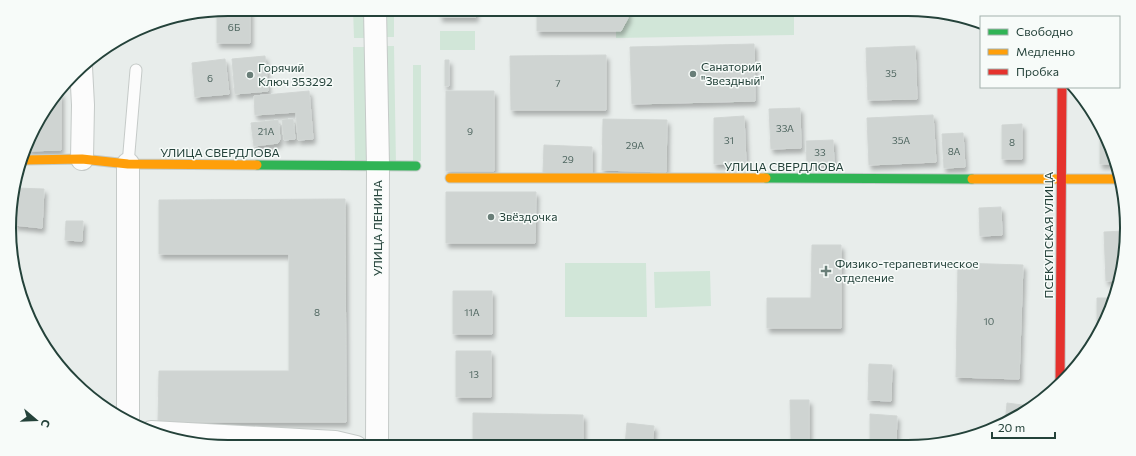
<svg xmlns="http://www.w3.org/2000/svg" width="1136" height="456" font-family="Commissioner,sans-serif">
<defs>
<filter id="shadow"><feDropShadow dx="2.5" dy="4.5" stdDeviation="2" flood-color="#0004"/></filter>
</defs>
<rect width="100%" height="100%" fill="#e8edeb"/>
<!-- green -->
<path fill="#d1e6d8" d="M353 9H365V38H354Z
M382 9H394V37H382Z
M628 9H794V35L616 38V31L621 30 628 18Z
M440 31H475V50H440Z
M382 46H394L396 165 383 164Z
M353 47H366L368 161H355Z
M413 65H421V161H413Z
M565 263H646L647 317H565Z
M710 271 711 306 655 308 654 272Z"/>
<!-- building -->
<path fill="#cfd4d2" stroke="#d1d6d4" filter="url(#shadow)" d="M228 9H250V43H217V11Z
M440 9H475L476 17H440Z
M537 9H628V18L621 31H537Z
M754 44 755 101 632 104 630 47Z
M915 46 917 99 868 100 866 48Z
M606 55V110H511L510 56Z
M265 56 268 91 235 94 232 59Z
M225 59 229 94 195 97 192 63Z
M445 60H449V86H445Z
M61 91V150L27 151 38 119Z
M309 91 313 139 298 140 296 112 255 115 254 96Z
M446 91H494V171H446Z
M800 108 801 148 771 149 769 109Z
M933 115 936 162 869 165 867 118Z
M744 116 746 163 714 164V118Z
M293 119 295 139 284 140 282 120Z
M603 119 667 120 666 172 602 170Z
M278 120 280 139 278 143 254 146 251 123Z
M1022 124V159H1002V125Z
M1100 125 1104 131 1113 164H1100Z
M963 133 965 167 944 168 942 134Z
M833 140 834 163H807L806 141Z
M544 145 592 147V173L543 172Z
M17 188 44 189 42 228 14 225Z
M446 192H536L535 243H446Z
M345 199 346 422H158L159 371H289V254H159V200Z
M1001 207 1002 235 980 236 979 208Z
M66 221H83L82 241 65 240Z
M1124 231 1118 280 1106 281 1104 232Z
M812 245H841V328H767V298H811Z
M958 263 1023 265 1019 379 956 377Z
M453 291H492V334H453Z
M1097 298H1115L1104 321H1097Z
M456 351H491V397H456Z
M869 364 892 365 891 401 868 400Z
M790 400H809V440H791Z
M1007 403 1030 406V407L1005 424Z
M473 413 583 415V446H473Z
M870 414 897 416 896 445H870Z
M627 423 654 426 652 446H625Z"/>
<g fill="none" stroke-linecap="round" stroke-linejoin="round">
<!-- lane casing -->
<g stroke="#c5cac8" stroke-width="13">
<path id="lane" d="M128 164 136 70"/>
</g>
<!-- street casing -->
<g stroke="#c5cac8" stroke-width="24">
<path id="street" d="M375 9 378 166 377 447
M81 67 83 105 82 159
M128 164V420
M151 432 335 442 356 447"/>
</g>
<!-- fast casing -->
<g stroke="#c3cbc8" stroke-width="11">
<path id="fast" d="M257 165 416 166
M766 178 972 179"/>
</g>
<!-- slow casing -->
<g stroke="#c3cbc8" stroke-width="11">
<path id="slow" d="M24 160 82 159 128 164 257 165
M450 178H766
M972 179H1117"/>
</g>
<!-- jam casing -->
<g stroke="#c3cbc8" stroke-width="11">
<path id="jam" d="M1060 384 1062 87"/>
</g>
<!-- lane -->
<use href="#lane" stroke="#fcfcfc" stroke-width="11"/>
<!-- street -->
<use href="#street" stroke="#fcfcfc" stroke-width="22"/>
<!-- fast -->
<use href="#fast" stroke="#30b455" stroke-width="9"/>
<!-- slow -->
<use href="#slow" stroke="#ff9f0a" stroke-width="9"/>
<!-- jam -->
<use href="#jam" stroke="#e5322d" stroke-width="9"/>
</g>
<!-- markers -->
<g fill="#697e78" stroke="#f7fbf9" stroke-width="1.5">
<circle cx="693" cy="74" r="4"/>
<circle cx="250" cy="75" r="4"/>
<circle cx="491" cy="217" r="4"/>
<path d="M824 265h4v4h4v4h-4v4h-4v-4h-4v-4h4z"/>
</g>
<g text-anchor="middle" stroke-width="3" stroke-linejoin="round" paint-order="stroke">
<!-- number labels -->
<g font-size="10" fill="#506761">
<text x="234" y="31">6Б</text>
<text x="891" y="77">35</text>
<text x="210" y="82">6</text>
<text x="558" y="87">7</text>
<text x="785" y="132">33А</text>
<text x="266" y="135">21А</text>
<text x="470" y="135">9</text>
<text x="729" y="144">31</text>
<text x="901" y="144">35А</text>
<text x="1012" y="146">8</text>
<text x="635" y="149">29А</text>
<text x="954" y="155">8А</text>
<text x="820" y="156">33</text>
<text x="568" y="163">29</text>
<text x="317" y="316">8</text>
<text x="472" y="316">11А</text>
<text x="989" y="325">10</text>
<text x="474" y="378">13</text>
</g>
<!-- poi labels -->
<g font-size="12" fill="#24423a" stroke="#f7fbf9" text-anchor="start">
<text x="701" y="71">Санаторий<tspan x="701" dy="14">"Звездный"</tspan></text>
<text x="258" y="72">Горячий<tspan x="258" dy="14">Ключ 353292</tspan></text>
<text x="499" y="221">Звёздочка</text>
<text x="835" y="268">Физико-терапевтическое<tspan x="835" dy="14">отделение</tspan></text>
</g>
<!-- street labels -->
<g font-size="12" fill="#24423a" stroke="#f7fbf9">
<text x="220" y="157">УЛИЦА СВЕРДЛОВА</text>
<text x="784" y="171">УЛИЦА СВЕРДЛОВА</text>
<text transform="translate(378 228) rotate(-90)" y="4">УЛИЦА ЛЕНИНА</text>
<text transform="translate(1049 235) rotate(-90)" y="4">ПСЕКУПСКАЯ УЛИЦА</text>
</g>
</g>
<!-- crop -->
<path d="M0 0H1136V456H0ZM228 16H908A212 212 0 0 1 1120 228V228A212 212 0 0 1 908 440H228A212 212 0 0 1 16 228V228A212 212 0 0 1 228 16Z" fill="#f7fbf9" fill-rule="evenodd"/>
<path fill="none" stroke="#24423a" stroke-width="2" d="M228 16H908A212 212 0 0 1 1120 228V228A212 212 0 0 1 908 440H228A212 212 0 0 1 16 228V228A212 212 0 0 1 228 16Z"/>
<!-- legend -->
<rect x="980" y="16" width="140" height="72" fill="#f7fbf9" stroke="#a3b1ad"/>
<rect x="988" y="29" width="20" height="6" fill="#30b455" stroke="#a3b1ad"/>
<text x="1016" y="36" font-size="12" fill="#24423a">Свободно</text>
<rect x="988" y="49" width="20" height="6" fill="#ff9f0a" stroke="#a3b1ad"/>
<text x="1016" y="56" font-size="12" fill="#24423a">Медленно</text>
<rect x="988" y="69" width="20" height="6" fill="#e5322d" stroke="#a3b1ad"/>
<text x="1016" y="76" font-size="12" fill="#24423a">Пробка</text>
<!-- north arrow -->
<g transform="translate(36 420) rotate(109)" stroke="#f7fbf9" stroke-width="3" paint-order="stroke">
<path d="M0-3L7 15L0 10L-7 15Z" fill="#24423a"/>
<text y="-6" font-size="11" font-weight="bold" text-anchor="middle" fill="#24423a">С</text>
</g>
<!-- scale -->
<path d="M992 432v6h63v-6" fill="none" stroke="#24423a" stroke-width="2"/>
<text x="998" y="432" font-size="12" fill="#24423a" stroke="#f7fbf9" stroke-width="3" paint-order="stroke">20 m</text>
</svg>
